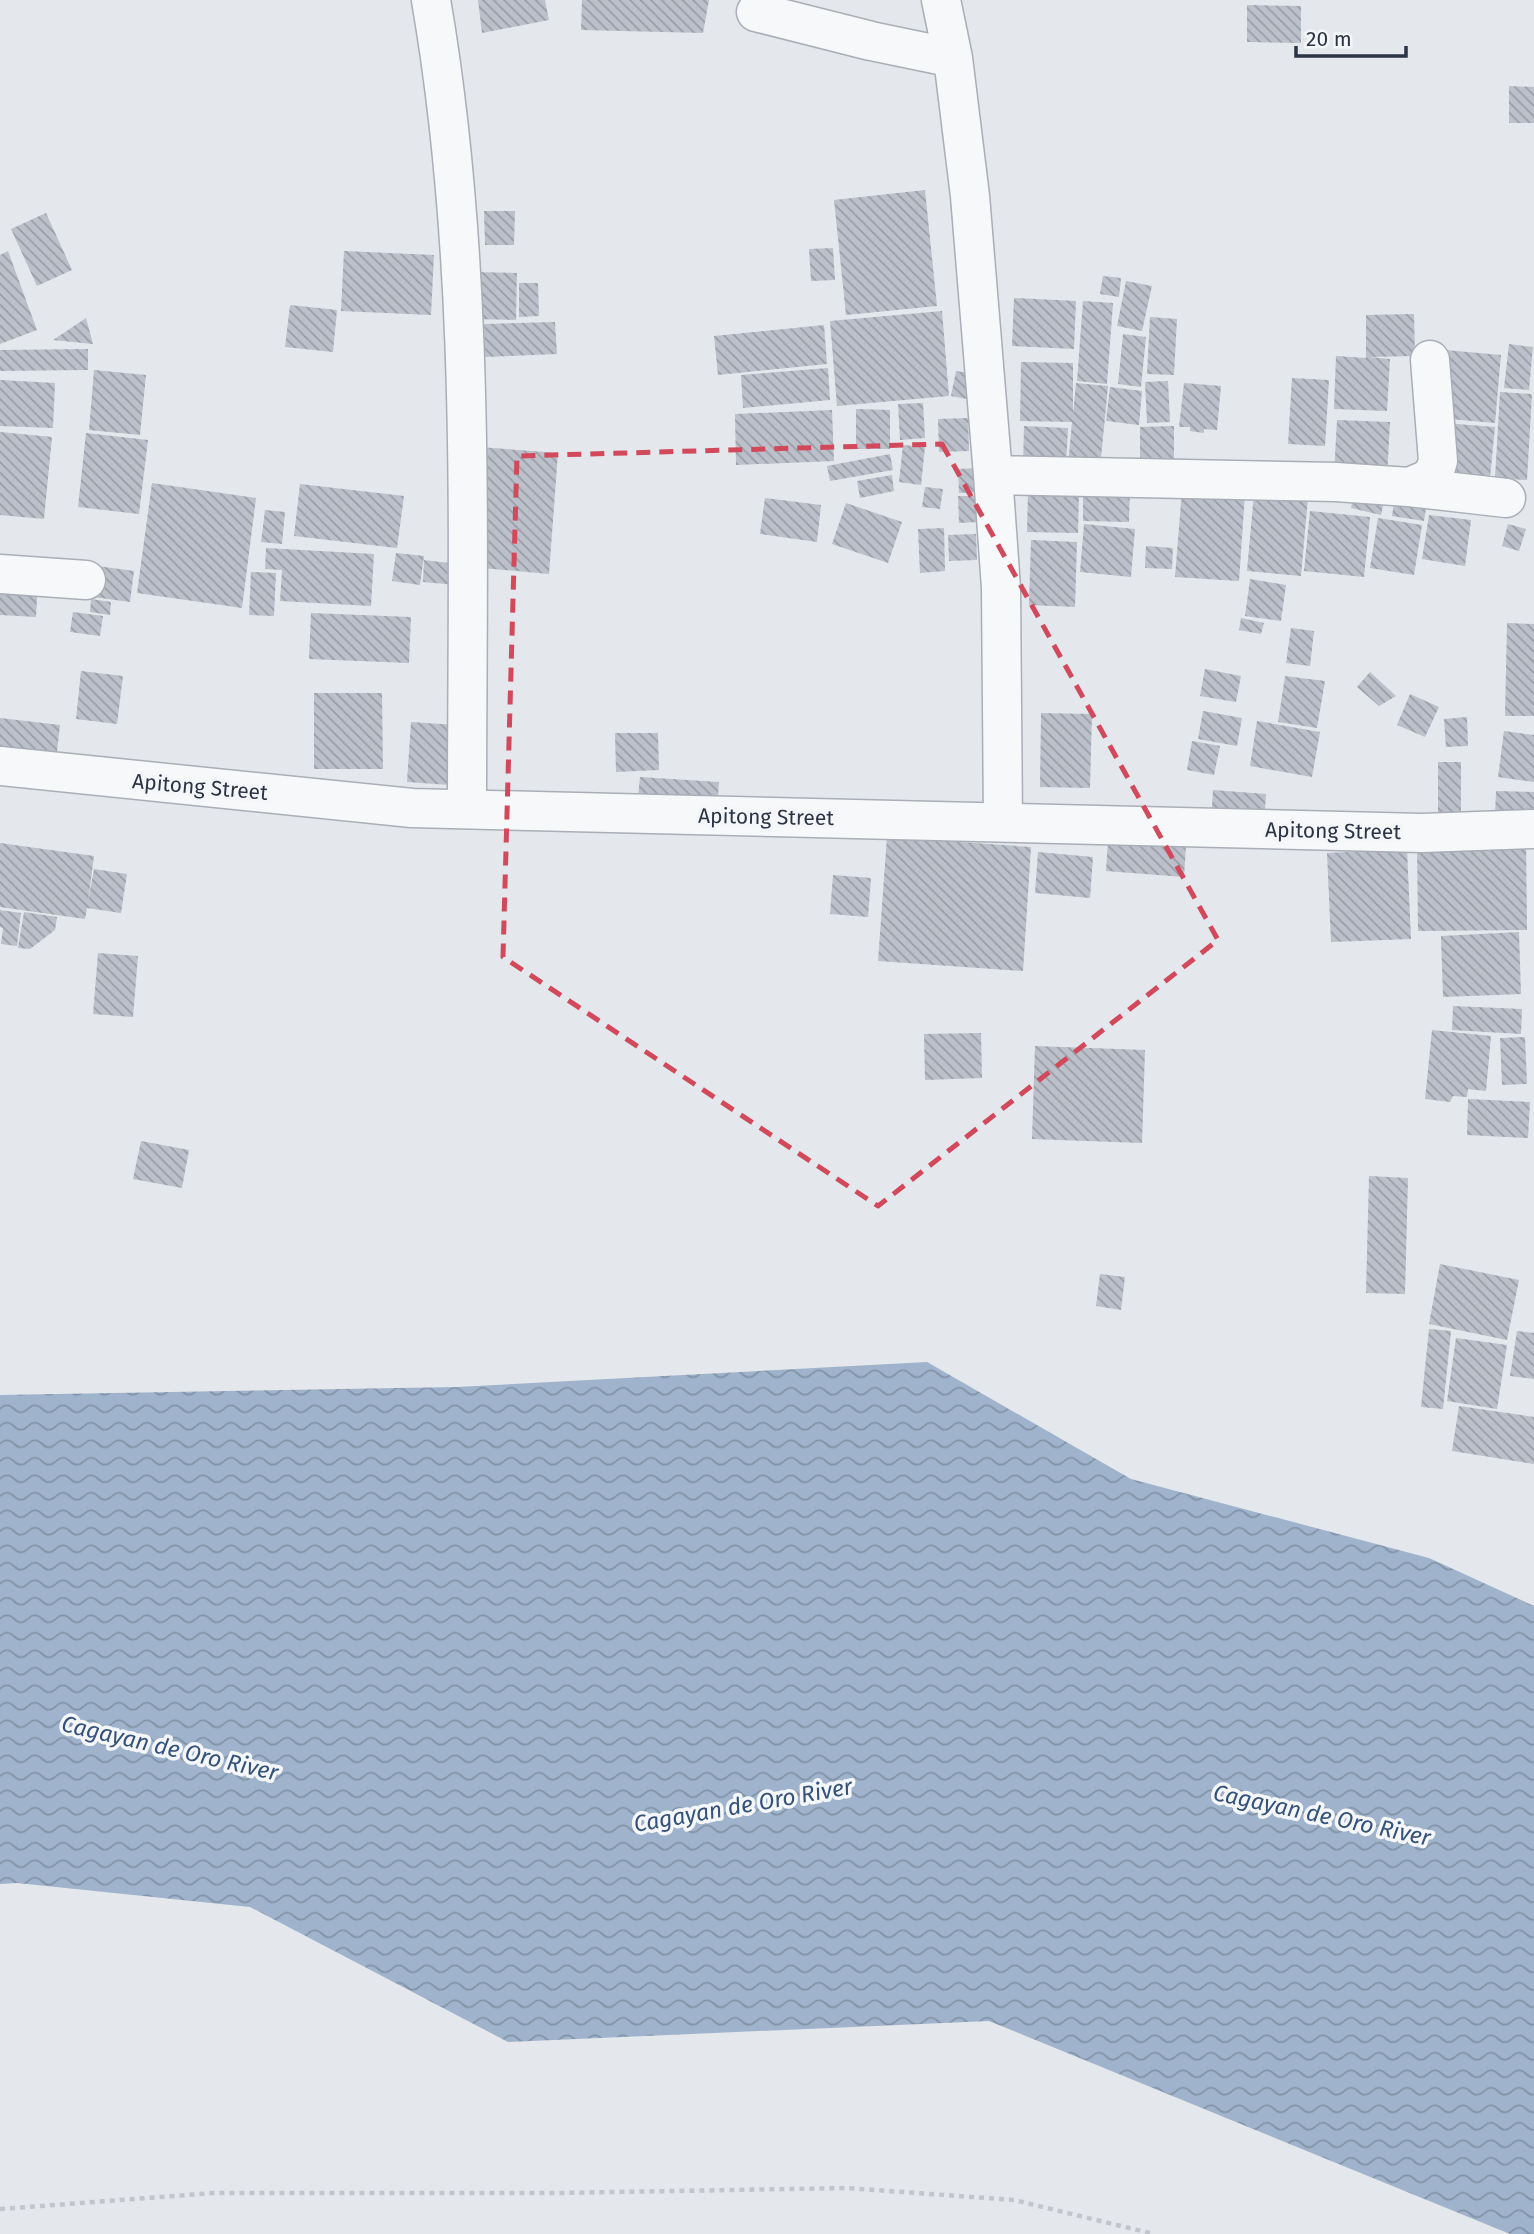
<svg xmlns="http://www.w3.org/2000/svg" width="1534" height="2234" font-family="'Fira Sans',sans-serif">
<defs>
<pattern id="water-waves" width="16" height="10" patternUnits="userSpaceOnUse" patternTransform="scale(1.75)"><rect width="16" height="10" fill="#9fb4cc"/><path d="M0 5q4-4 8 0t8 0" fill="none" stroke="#8293a7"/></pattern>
<pattern id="building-back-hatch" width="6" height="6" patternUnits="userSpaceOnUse" patternTransform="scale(1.75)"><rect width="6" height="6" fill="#bbc0ca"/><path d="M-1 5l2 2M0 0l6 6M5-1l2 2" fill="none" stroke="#989da6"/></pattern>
</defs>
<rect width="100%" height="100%" fill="#e4e7ec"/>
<!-- water -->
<path fill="url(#water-waves)" d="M927 1362 1131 1479 1429 1558 1534 1606V2234H1510L989 2021 508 2042 250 1907 17 1883 0 1884V1395L457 1387Z"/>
<!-- building -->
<path fill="url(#building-back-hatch)" d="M478 0H545L549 20 482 33Z
M582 0H709L703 33 581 30Z
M1247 5 1301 6V43L1247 42Z
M1509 86 1534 87V123H1509Z
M925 190 937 306 846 315 834 200Z
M484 211H515L514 245H485Z
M46 213 72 270 37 286 11 229Z
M833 248 835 280 811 281 809 249Z
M8 251 37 330 0 344V255Z
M344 251 434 255 431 315 341 311Z
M471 272 517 273 516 320 470 319Z
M1103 276 1121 278 1119 297 1100 294Z
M1126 281 1152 286 1142 331 1117 326Z
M519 283H538L539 316 519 317Z
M1014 298 1076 301 1074 349 1012 346Z
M1083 301 1113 303 1107 384 1077 381Z
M290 305 337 310 333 352 285 347Z
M942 311 949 396 837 406 830 321Z
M1414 314 1415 356 1369 357 1390 359 1387 411 1334 409 1336 356 1366 358V315Z
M1150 317 1177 319 1174 375 1147 374Z
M86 318 93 344 53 340Z
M555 322 557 354 485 357 484 324Z
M824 325 827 364 718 375 714 336Z
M1123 334 1146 337 1141 387 1118 384Z
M1509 344 1533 347 1529 390 1504 388Z
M88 349V370L0 371V350Z
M1445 350 1501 355 1495 423 1438 418Z
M1021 362 1073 363V415L1076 383 1108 386 1100 468 1068 465 1072 422 1020 421Z
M828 368 830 400 743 408 741 375Z
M94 370 146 375 140 435 89 430Z
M956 371 976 374 972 400 951 396Z
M1292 378 1329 380 1325 446 1288 444Z
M0 380 55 383 53 428 0 426Z
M1168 381 1170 422 1147 423 1145 382Z
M1184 383 1221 386 1217 430 1204 429V433L1190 431V427H1179Z
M1110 387 1142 391 1139 425 1106 421Z
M1500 392 1532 394 1527 480 1495 478Z
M923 403 925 438 900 440 898 404Z
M856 409 890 410V449H856Z
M832 410 834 461 736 465 735 414Z
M968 418 969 451 939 452 938 419Z
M1337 420 1390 422 1387 477 1334 475Z
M1444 423 1495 427 1489 488 1438 484Z
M1024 426 1068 428 1066 467 1023 465Z
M1174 426V463H1140V427Z
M0 432 52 437 44 519 0 515Z
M86 433 148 440 139 514 78 507Z
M903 445 925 447 921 485 899 482Z
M479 447 558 453 549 574 470 567Z
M890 454 893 470 830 481 827 466Z
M979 468 980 492 959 493 958 469Z
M892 475 894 491 860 498 857 481Z
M152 483 256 498 242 608 137 593Z
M300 484 404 496 397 548 294 536Z
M1356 485 1386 492 1381 515 1351 508Z
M925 487 943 489 940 509 922 507Z
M1083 487 1130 488 1129 522 1083 521Z
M1028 490 1079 492 1078 533 1027 532Z
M1182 490 1245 494 1239 581 1175 577Z
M1396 490 1428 495 1424 521 1392 516Z
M1254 493 1308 498 1301 576 1247 571Z
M958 496H978V522L959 523Z
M765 498 821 505 817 542 760 534Z
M846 503 902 522 888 563 832 544Z
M265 510 285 512 282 544 261 542Z
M1310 511 1370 517 1364 577 1304 571Z
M1429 515 1471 520 1465 566 1422 559Z
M1378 518 1422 525 1414 575 1370 568Z
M1084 524 1135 529 1131 577 1080 572Z
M1508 524 1526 529 1519 551 1502 546Z
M944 528 945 571 920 573 918 529Z
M976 534 977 560 949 561 948 535Z
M1031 540 1077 542 1075 607 1029 605Z
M1146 546 1173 548 1172 569 1145 568Z
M266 548 374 554 371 606 280 601 282 570 265 569Z
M396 553 424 556 420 585 392 581Z
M424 560 458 564 456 585 423 582Z
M97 566 134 571 130 602 93 597Z
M251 572 276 573 274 616 249 615Z
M0 578 38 581 36 617 0 615Z
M1250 579 1286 585 1281 621 1245 616Z
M91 599 111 602 110 615 90 612Z
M73 612 103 616 100 636 70 632Z
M311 613 411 617 409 663 309 659Z
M1241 618 1264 623 1261 634 1239 630Z
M1507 623 1534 624V716H1505Z
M1291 628 1314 631 1310 666 1286 663Z
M1205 669 1241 676 1236 702 1200 696Z
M81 671 123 676 117 724 76 719Z
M1370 672 1396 696 1379 706 1357 687Z
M1285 676 1325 681 1317 728 1278 722Z
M314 693H382L383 769H314Z
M1410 694 1439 707 1425 737 1397 725Z
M1203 711 1242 718 1237 746 1198 739Z
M1041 713 1092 714 1090 788 1040 787Z
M1467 717 1468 746 1446 747 1444 719Z
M0 718 60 725 55 769 26 766 28 749 0 746Z
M1257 721 1320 732 1312 777 1250 766Z
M411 722 455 725 450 785 407 782Z
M1504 731 1534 735V782L1498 777Z
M615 733H658L659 770 616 772Z
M1192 741 1220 746 1214 775 1187 770Z
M1438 762H1461V812L1438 813Z
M640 777 719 782 717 812 637 806Z
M1213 790 1266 794 1264 826 1211 823Z
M1496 791 1534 792V816H1495Z
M887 837 1031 847 1023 971 878 961Z
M1108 840 1186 846 1184 877 1106 871Z
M1526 841 1527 930 1418 931 1417 842Z
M0 843 94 856 88 902 94 869 127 874 121 913 87 908 85 919 0 907Z
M1407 849 1411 939 1331 942 1327 853Z
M1038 852 1093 857 1090 898 1035 893Z
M833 875 871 878 868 917 830 914Z
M0 910 21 913 17 946 1 944 3 928 0 927Z
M24 912 57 917 55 930 30 949 18 948Z
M1519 932 1521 994 1443 997 1441 936Z
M98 953 138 956 133 1017 93 1014Z
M1453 1006 1522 1009 1521 1034 1452 1030Z
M1432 1030 1491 1036 1486 1091 1468 1089 1467 1097 1453 1096 1450 1102 1425 1099Z
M981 1033 982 1078 925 1080 924 1034Z
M1525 1037 1527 1084 1502 1085 1500 1038Z
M1035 1046 1145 1050 1142 1143 1032 1139Z
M1468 1099 1530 1102 1528 1138 1467 1135Z
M141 1141 189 1150 182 1188 133 1179Z
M1369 1176 1408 1178 1405 1294 1366 1293Z
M1440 1264 1519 1280 1507 1340 1429 1324Z
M1100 1274 1125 1277 1121 1310 1096 1306Z
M1429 1329 1451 1331 1443 1409 1421 1407Z
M1517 1331 1534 1333V1379L1510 1376Z
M1456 1338 1507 1345 1497 1409 1447 1401Z
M1459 1406 1534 1417V1464L1452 1451Z"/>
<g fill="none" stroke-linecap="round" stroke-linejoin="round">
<!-- minor casing -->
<g stroke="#a9aeb7" stroke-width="41">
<path id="minor" d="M431 0C477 266 467 539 467 809
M941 0 953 58 970 196 993 475 1001 588 1003 822
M756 12 871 41 953 58
M993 475 1336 482 1409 487 1426 480 1434 473 1438 461 1430 360
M1409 487 1506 498
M0 574 86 580"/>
</g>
<!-- tertiary casing -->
<g stroke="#a9aeb7" stroke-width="41">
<path id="tertiary" d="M0 766 412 808 1422 833 1534 829"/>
</g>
<!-- path -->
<path stroke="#c2c5cb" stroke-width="4.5" stroke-dasharray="5 5" stroke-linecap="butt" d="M0 2209 214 2193H558L847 2188 1014 2200 1154 2234"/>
<!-- minor -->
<use href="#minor" stroke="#f7f8fa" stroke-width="38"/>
<!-- tertiary -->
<use href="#tertiary" stroke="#f7f8fa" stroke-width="38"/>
</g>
<!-- marked area -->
<path fill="none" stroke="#d1495b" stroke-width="5" stroke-dasharray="14 9" stroke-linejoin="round" d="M942 444 1218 940 878 1206 503 957 517 456Z"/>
<g text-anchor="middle" stroke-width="7" stroke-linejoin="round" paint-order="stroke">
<!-- street labels -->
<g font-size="21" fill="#2b3445" stroke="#f4f6f9">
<text transform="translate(200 787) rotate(5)" y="7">Apitong Street</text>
<text transform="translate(766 817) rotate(1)" y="7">Apitong Street</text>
<text transform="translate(1333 831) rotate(1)" y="7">Apitong Street</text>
</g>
<!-- water labels -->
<g font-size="23" font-style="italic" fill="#34527a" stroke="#f4f6f9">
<text transform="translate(170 1748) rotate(13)" y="8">Cagayan de Oro River</text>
<text transform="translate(743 1805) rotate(-10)" y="8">Cagayan de Oro River</text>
<text transform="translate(1322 1815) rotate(12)" y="8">Cagayan de Oro River</text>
</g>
</g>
<!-- scale -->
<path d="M1296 46v10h110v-10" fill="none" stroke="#2b3445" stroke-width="3.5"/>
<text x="1306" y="46" font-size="21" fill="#2b3445" stroke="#f4f6f9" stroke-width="5" paint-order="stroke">20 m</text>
</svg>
